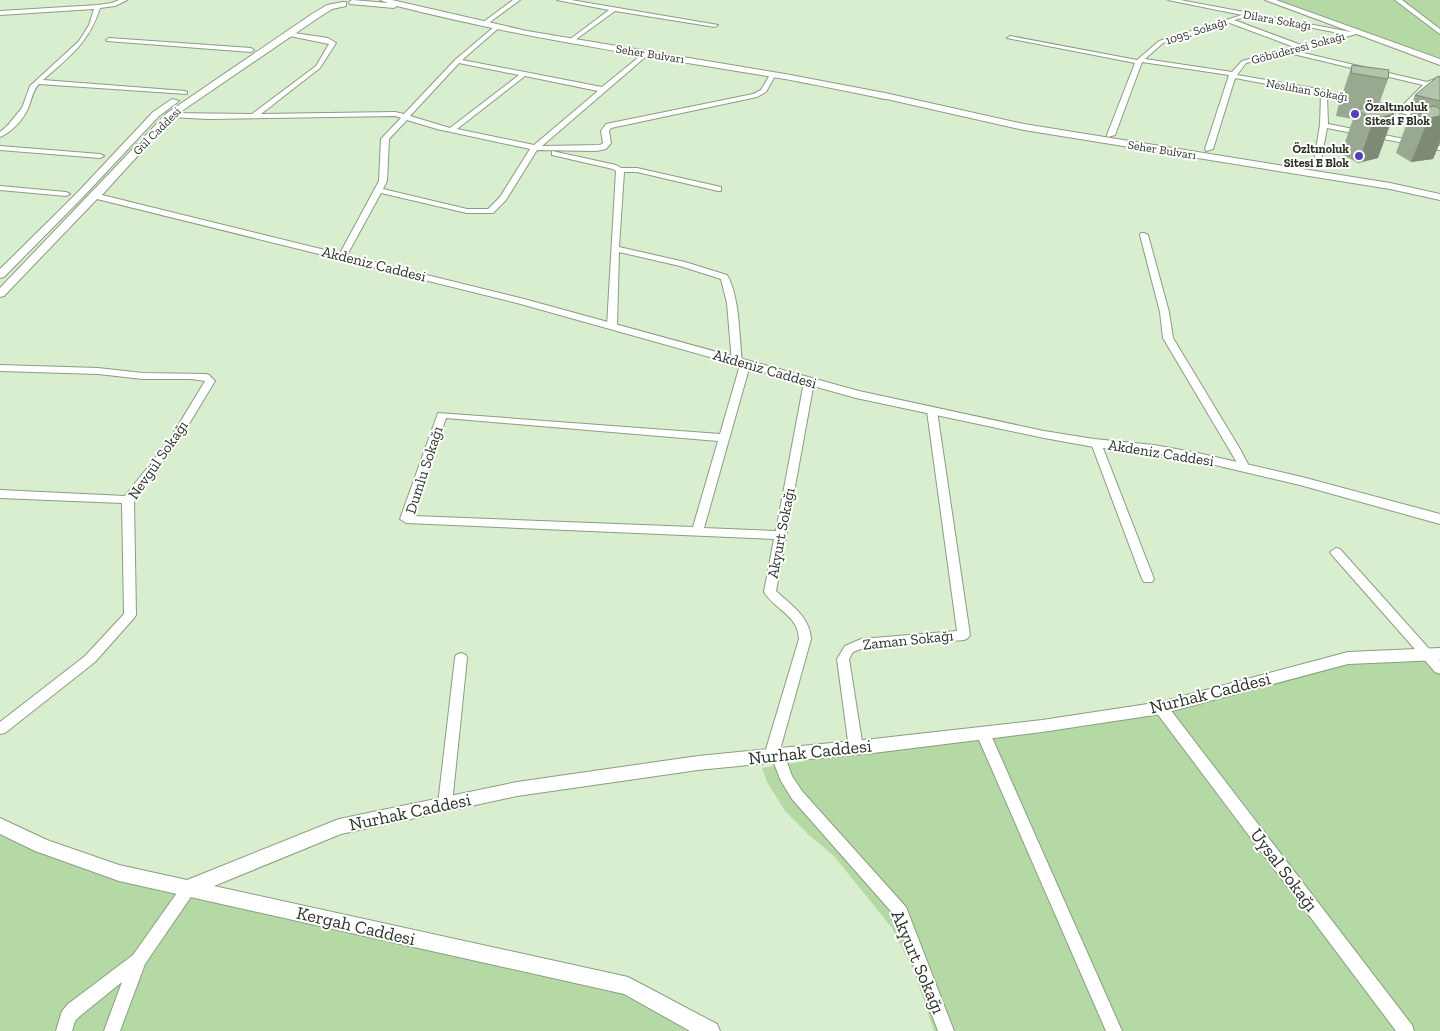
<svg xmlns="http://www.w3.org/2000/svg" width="1440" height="1031" font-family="'Zilla Slab',serif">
<rect width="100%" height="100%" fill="#d9edcf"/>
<!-- green -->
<path fill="#b5d9a4" d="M1278 0H1440V58L1426 53Z
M1440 654V1031H934L914 971 892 928 834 856 808 834 785 811 767 782 762 768 994 731 1150 710 1317 666Z
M0 827 74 859 611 981 713 1031H0Z"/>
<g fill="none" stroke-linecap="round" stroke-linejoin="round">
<!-- minor casing -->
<g stroke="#8b9d82" stroke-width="2">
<path id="minor" d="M119 0H127L115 6 100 8C89 43 69 57 43 80L185 91 187 92V94L39 84C33 90 32 98 29 106 25 118 12 132 0 137V132L8 125 22 108 30 86 79 41 89 25 94 9 0 15V11L98 5 112 3Z
M513 0H520L486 25H482V23Z
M557 0H571L718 25 715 27 615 11 571 43 569 42V40L609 10Z
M1168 0H1180L1351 32 1360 31V33L1295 51 1427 82 1440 77V81L1435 84 1440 85V89L1429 86 1406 110 1440 120V124L1366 103 1327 96 1328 124 1440 146V150L1327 128 1320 165 1313 167 1320 125 1321 94 1235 78 1213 149 1206 151 1205 149 1229 75 1142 62 1115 135 1108 137 1107 135 1135 63 1007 38 1010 36 1137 60 1159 41 1242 15ZM1250 16 1344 34 1301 45 1234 20ZM1227 22 1294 47 1242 61 1232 72 1145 59 1163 43ZM1287 53H1289L1423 85 1400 108 1324 90 1237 75 1246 63Z
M1395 0H1402L1440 29V34Z
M495 26 500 27 462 60 602 87 645 52 650 53 542 146 600 145 603 143 601 131 606 124 753 94 761 90 771 73 776 74 766 92 757 97 611 128 609 131 611 143 606 149 596 151 537 150 506 200 493 213H467L381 193 346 257 342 260 338 257 379 181 381 139 401 118 395 116 208 119 170 117 166 115 170 113 252 114 316 66 329 44 285 35V33L287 32 328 38 336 43 320 68 261 114 395 112 404 114 455 60ZM459 63 519 75 450 128 410 116ZM525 76 598 91 534 145 457 129ZM407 120 437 129 530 149 500 197 488 209H467L383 189 387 181 389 139Z
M109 38 251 48 254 50 251 52 107 41 106 40Z
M0 146 100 154 104 156 100 158 0 150Z
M552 151 616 165 621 168H637L721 187V191H718L637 172H624L619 247 685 262 727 275C740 297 739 337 742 362L740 364H734L732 362 727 303 721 279 680 266 619 252 617 326 615 328H609L607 326 616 171 613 169 552 155Z
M0 186 66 192 70 194 66 196 0 190Z
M1141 233H1144L1148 235 1169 312 1173 338 1240 449 1249 466 1248 468H1240L1239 466 1163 338 1160 312 1140 235Z
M745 362 750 365 704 528 776 531 804 382 809 379 812 380 814 382 776 591C791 605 810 617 811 639L780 750 783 751 792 776 802 791 906 907 954 1031H938L895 916 792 799 781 781 773 761 766 760 764 756 799 639C798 615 775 610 764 592L774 539 406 523 400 519 438 413 720 434 740 365ZM446 418 718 441 693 527 413 516Z
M0 365 98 368 143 373 206 374 209 375 215 381 178 442 134 500 136 615 134 618 95 662 5 733 0 734V722L85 656 124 614 122 503 0 498V490L125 496 170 439 205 381 191 379H143L98 374 0 371Z
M932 408 937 411 970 635 968 638 964 640 863 648 853 652 849 659 863 748 861 752 856 753 851 752 849 748 837 659 845 646 861 639 957 631 927 411Z
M1096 440 1101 443 1154 579 1152 582H1144L1142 579 1091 443Z
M1336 548 1340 549 1440 661V674L1435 672 1332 555 1330 552Z
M461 653 466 655 467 658 452 804 450 808 445 810 440 808 438 804 455 658 456 655Z
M1161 703 1166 704 1412 1025 1414 1031H1396L1156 712 1154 708 1156 704Z
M983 728 988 729 990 733 1122 1031H1106L976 733 978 729Z
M189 881 194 883 197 888 145 964 120 1031H104L122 982 80 1016 75 1021 72 1031H56L62 1011 68 1004 133 955 184 883Z"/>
</g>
<!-- tertiary casing -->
<g stroke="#8b9d82" stroke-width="2">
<path id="tertiary" d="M352 0 388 3 380 0H392L527 31 785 74 885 93 889 96 885 99C851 92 818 85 785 79 655 57 525 39 397 6L394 8 350 4 349 2Z
M343 2H346V6L332 9 318 18 173 117 102 195 524 299 859 391 1044 431 1094 439 1154 445 1198 453 1302 477 1440 514V524L1300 485 1198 461 1154 453 1094 447 1044 438 856 398 517 303 97 199 4 296 0 297V288L167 113 312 14 327 5Z
M172 99 179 101 159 116 82 198 4 277 0 278V269L76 194 153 112Z
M1440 648V660L1348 664 1161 714 1042 732 873 753 698 770 517 796 341 834 214 886 628 977 717 1024 720 1031H690L624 994 119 881 35 851 0 834V818L47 840 119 865 187 880 339 819 517 782 698 756 873 739 1042 720 1161 702 1348 652Z"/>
</g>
<!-- secondary casing -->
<g stroke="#8b9d82" stroke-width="2">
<path id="secondary" d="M1265 0H1276L1440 59V65Z
M885 93 1024 124 1390 183 1440 194V200L1390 189 1024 130 882 98V94Z"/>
</g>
<!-- minor -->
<use href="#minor" fill="#fff" fill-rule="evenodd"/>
<!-- tertiary -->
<use href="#tertiary" fill="#fff" fill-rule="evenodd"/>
<!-- secondary -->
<use href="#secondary" fill="#fff" fill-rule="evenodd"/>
</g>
<!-- wall -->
<path fill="#98a990" d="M1352 65 1388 79 1378 107V158L1358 163 1341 154 1353 119 1336 116 1338 107Z
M1440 77V143L1433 159 1411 162 1396 153 1412 109 1410 108 1415 95Z"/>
<!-- shaded-wall -->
<path fill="#7c8a76" d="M1394 114 1378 158 1358 163 1374 119Z
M1440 116V142L1433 159 1411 162 1429 118Z"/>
<!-- building -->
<path fill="#b1c5a8" stroke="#7c8a76" d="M1352 65 1389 70 1388 79 1351 73Z
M1438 76 1440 77V101L1415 95Z
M1376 106 1394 114 1374 119 1356 110Z
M1435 106 1440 109V116L1429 118 1412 109Z"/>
<!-- markers -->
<g fill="#553fb7" stroke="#fff" stroke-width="2">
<circle cx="1355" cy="114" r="5"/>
<circle cx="1359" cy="156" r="5"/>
</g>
<g text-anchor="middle" stroke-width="4" stroke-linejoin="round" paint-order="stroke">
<!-- far-street labels -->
<g font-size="12" fill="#2b3227" stroke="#fff">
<text transform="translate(1277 20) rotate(10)" y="4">Dilara Sokağı</text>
<text transform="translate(1196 31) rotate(-18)" y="4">1095. Sokağı</text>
<text transform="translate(1298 48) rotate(-15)" y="4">Göbüderesi Sokağı</text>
<text transform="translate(650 54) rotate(9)" y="4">Seher Bulvarı</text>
<text transform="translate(1307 90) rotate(10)" y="4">Neslihan Sokağı</text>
<text transform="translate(157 131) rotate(-45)" y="4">Gül Caddesi</text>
<text transform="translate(1162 150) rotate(9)" y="4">Seher Bulvarı</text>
</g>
<!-- far-poi labels -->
<g font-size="12" font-weight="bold" fill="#2b3227" stroke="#fff" text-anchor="start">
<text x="1365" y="111">Özaltınoluk<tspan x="1365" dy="14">Sitesi F Blok</tspan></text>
<text x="1349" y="153" text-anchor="end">Özltınoluk<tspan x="1349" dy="14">Sitesi E Blok</tspan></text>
</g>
<!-- street labels -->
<g font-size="15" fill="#2b3227" stroke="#fff">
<text transform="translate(374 264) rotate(14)" y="5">Akdeniz Caddesi</text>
<text transform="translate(765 369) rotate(16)" y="5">Akdeniz Caddesi</text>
<text transform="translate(1161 453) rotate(9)" y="5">Akdeniz Caddesi</text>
<text transform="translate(158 460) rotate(-55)" y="5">Nevgül Sokağı</text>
<text transform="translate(424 470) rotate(-72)" y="5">Dumlu Sokağı</text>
<text transform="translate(781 533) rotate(-79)" y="5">Akyurt Sokağı</text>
<text transform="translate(908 640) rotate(-6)" y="5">Zaman Sokağı</text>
</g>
<!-- near-street labels -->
<g font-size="18" fill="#2b3227" stroke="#fff">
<text transform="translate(1210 693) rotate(-14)" y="6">Nurhak Caddesi</text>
<text transform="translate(810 752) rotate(-6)" y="6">Nurhak Caddesi</text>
<text transform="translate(410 812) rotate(-12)" y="6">Nurhak Caddesi</text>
<text transform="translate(1284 870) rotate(53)" y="6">Uysal Sokağı</text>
<text transform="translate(356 926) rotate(13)" y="6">Kergah Caddesi</text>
<text transform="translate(918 962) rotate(67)" y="6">Akyurt Sokağı</text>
</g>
</g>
</svg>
